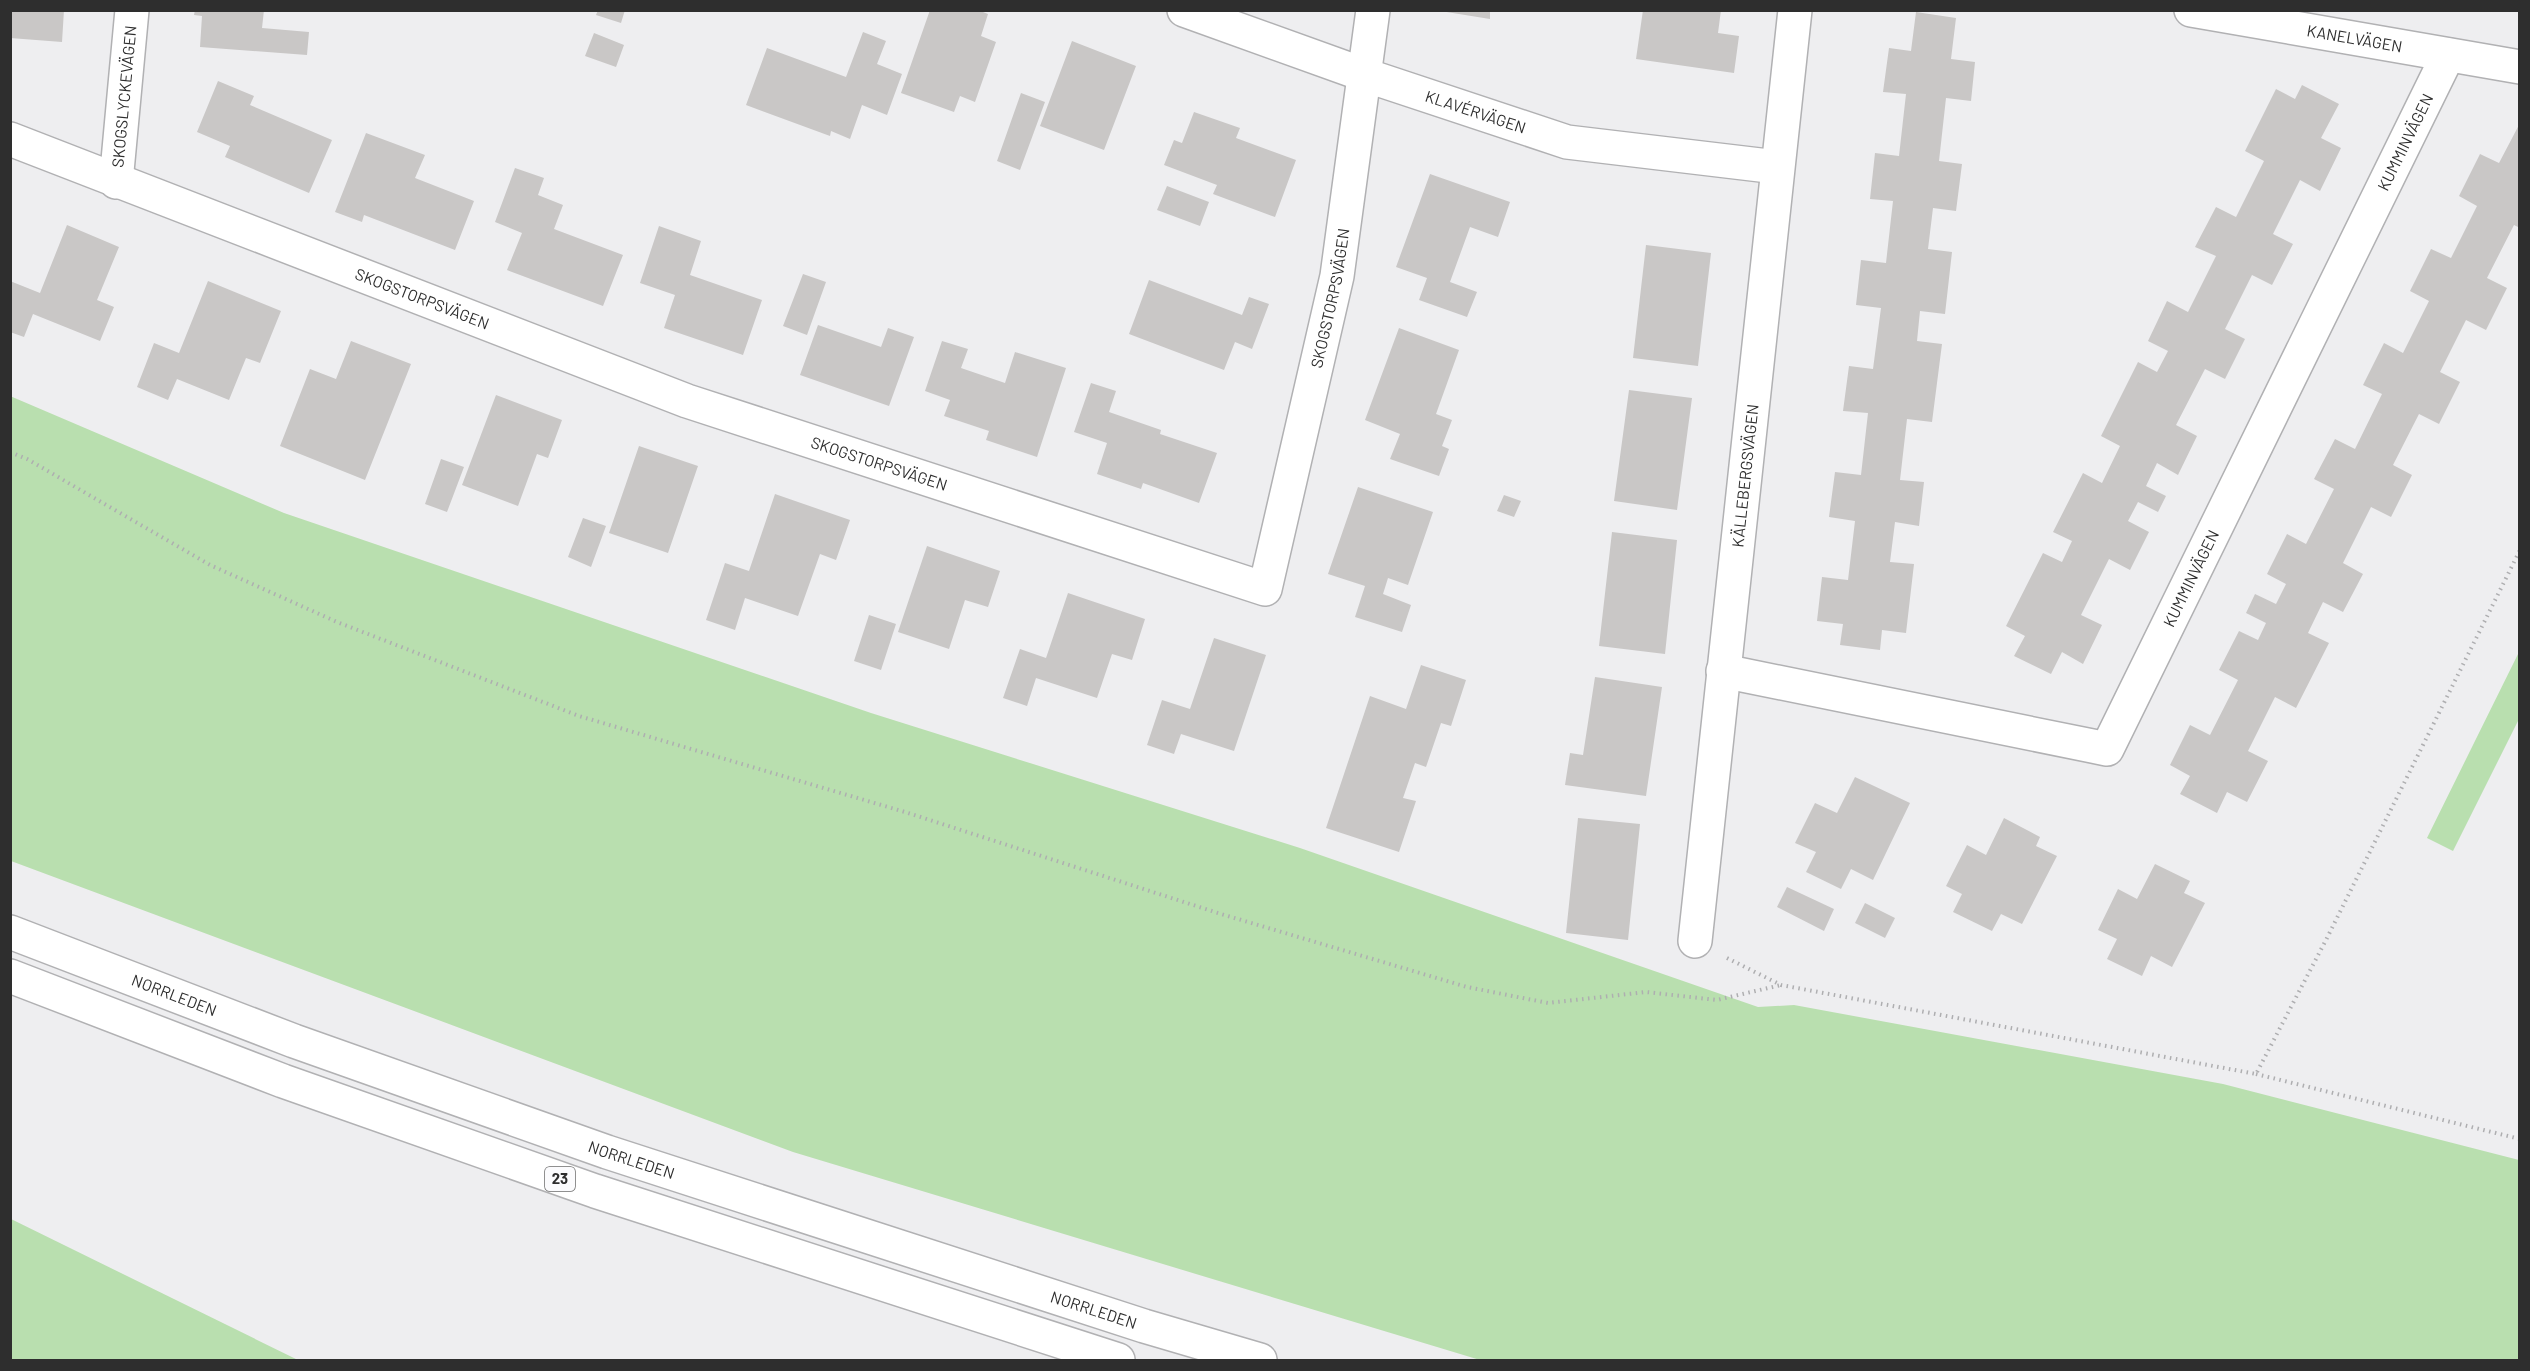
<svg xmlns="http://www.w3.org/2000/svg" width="2530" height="1371" font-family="Barlow,sans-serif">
<rect width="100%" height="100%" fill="#eeeef0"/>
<!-- green -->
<path fill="#b9dfaf" d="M10 396 284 513 871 713 1300 848 1758 1007 1794 1005 2223 1084 2519 1160V1360H1480L793 1152 11 861Z
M2519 652V719L2453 851 2427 838Z
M11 1219 298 1360H11Z"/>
<!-- building -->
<path fill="#c9c7c6" d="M10 10H64L62 42 10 38Z
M195 10H264L262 28 309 32 307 55 200 47 202 16 194 15Z
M598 10H625L621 23 596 15Z
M930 10H978L988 14 981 36 996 42 975 102 960 96 954 112 901 93Z
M1434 10H1490V19Z
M1643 10H1721L1718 33 1739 36 1734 73 1636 59Z
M1916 12 1956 18 1951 59 1975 62 1971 101 1946 98 1939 161 1962 164 1956 211 1933 208 1928 249 1952 252 1945 314 1920 311 1917 341 1942 344 1932 422 1907 419 1900 480 1924 482 1919 526 1895 522 1890 562 1914 564 1906 633 1882 630 1880 650 1840 645 1843 624 1817 621 1822 577 1848 580 1855 521 1829 517 1835 472 1861 475 1868 413 1843 411 1849 366 1873 369 1881 308 1856 305 1861 260 1886 263 1893 201 1870 199 1875 153 1899 156 1906 94 1883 92 1889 48 1911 51Z
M863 32 886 41 877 64 902 74 887 115 862 105 850 139 831 131 830 136 746 105 767 48 846 77Z
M594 33 624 45 616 67 585 56Z
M1072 41 1136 66 1104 150 1040 126Z
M218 81 254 96 250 105 332 140 309 193 225 157 230 146 197 132Z
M2302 85 2339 104 2321 138 2341 148 2320 191 2300 180 2273 234 2293 244 2272 285 2252 275 2225 329 2245 339 2225 379 2205 369 2176 425 2197 436 2178 475 2157 463 2146 486 2166 496 2158 512 2138 502 2128 521 2149 532 2130 570 2109 559 2081 615 2102 625 2083 664 2062 652 2051 674 2014 656 2025 636 2006 626 2043 553 2062 562 2072 541 2053 532 2083 473 2102 483 2120 446 2101 436 2138 362 2157 372 2168 351 2148 341 2167 301 2188 312 2216 256 2195 247 2216 207 2236 217 2264 161 2245 151 2276 89 2295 99Z
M1021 93 1045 102 1020 170 997 161Z
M1194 112 1240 128 1236 138 1296 160 1275 217 1213 194 1217 185 1164 165 1174 140 1182 143Z
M2520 123V228L2514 225 2487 278 2507 288 2486 330 2466 320 2440 372 2460 382 2439 424 2419 414 2393 465 2412 475 2391 517 2371 507 2343 563 2363 574 2343 612 2323 602 2308 633 2329 643 2296 708 2275 697 2248 751 2268 761 2247 802 2227 792 2217 813 2180 794 2190 776 2170 765 2190 725 2210 735 2238 680 2219 670 2239 631 2258 640 2266 623 2246 613 2255 594 2276 604 2286 584 2267 574 2287 534 2306 544 2334 489 2314 479 2335 439 2355 449 2382 394 2363 385 2384 343 2403 353 2429 301 2410 291 2431 249 2451 258 2477 206 2459 196 2480 154 2499 163Z
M366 133 425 155 415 178 474 201 455 250 364 215 362 222 335 212Z
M515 168 544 178 538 195 563 205 554 229 623 255 603 306 507 270 522 233 495 222Z
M1430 174 1510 202 1498 237 1470 227 1450 282 1477 292 1467 317 1419 300 1427 278 1396 267Z
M1167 186 1209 202 1200 226 1157 210Z
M67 225 119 247 97 300 114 307 100 341 33 314 24 337 10 332V281L40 293Z
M659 226 701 241 690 275 762 300 743 355 664 328 675 295 640 283Z
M1646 245 1711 253 1698 366 1633 358Z
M803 274 826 282 807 335 783 326Z
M1149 280 1242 315 1249 297 1269 304 1252 349 1235 342 1224 370 1129 334Z
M208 281 281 311 260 363 246 358 229 400 177 379 168 400 137 387 154 343 179 353Z
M818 325 881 347 888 328 914 337 889 406 800 375Z
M1399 328 1459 350 1436 414 1452 420 1442 446 1449 449 1439 476 1390 459 1400 434 1365 420Z
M351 341 411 364 365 480 280 446 310 369 336 379Z
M942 341 968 349 961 368 1005 383 1015 352 1066 368 1037 457 986 440 989 431 944 416 950 400 925 391Z
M1091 383 1116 391 1109 412 1161 430 1160 434 1217 453 1199 503 1143 483 1141 489 1097 474 1107 443 1074 432Z
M1629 390 1692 398 1677 510 1614 501Z
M496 395 562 420 548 458 537 454 518 506 462 485Z
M639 446 698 466 668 553 609 533Z
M441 459 464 467 447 512 425 504Z
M1358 487 1433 512 1408 585 1388 578 1383 594 1411 605 1402 632 1355 617 1365 586 1328 574Z
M775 494 850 520 836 560 820 554 798 616 745 598 735 630 706 620 725 563 749 571Z
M1504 495 1521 501 1514 517 1497 511Z
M583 518 606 526 591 567 568 557Z
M1612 532 1677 540 1665 654 1599 646Z
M927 546 1000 571 988 607 965 600 949 649 898 632Z
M1068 593 1145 619 1132 660 1112 654 1097 698 1036 678 1027 706 1003 698 1020 649 1046 658Z
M869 615 896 624 881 670 854 661Z
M1214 638 1266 655 1234 751 1181 734 1174 754 1147 745 1162 700 1190 709Z
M1421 665 1466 680 1451 726 1441 723 1426 767 1415 763 1403 798 1416 801 1399 852 1326 828 1370 696 1406 709Z
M1595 677 1662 687 1646 796 1565 785 1570 753 1583 755Z
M1855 777 1910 803 1873 880 1851 869 1841 889 1806 872 1816 852 1795 843 1815 803 1837 813Z
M1578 818 1640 824 1628 940 1566 933Z
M2004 818 2040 837 2036 846 2057 856 2022 924 2001 914 1992 931 1953 912 1962 894 1946 886 1967 845 1986 855Z
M2155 864 2190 881 2184 893 2205 903 2172 967 2151 956 2142 976 2107 959 2117 939 2098 930 2118 889 2137 899Z
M1787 887 1834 909 1824 931 1777 907Z
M1865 903 1895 918 1885 938 1855 923Z"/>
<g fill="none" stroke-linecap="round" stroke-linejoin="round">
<!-- minor casing -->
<g stroke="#b1b1b3" stroke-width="36">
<g id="minor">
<path id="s1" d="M1184 10 1365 75 1567 142 1777 167"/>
<path id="s2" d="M2191 10 2520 67"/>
<path id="s3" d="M10 139 687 401 1265 589 1337 276 1373 10"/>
<path id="s4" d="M116 182 132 10"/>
<path id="s5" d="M1723 671 2107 749 2448 55"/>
<path id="s6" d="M1695 941 1795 10"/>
</g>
</g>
<!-- trunk casing -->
<g stroke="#b1b1b3" stroke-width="36">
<g id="trunk">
<path id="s7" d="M10 932 294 1041 607 1152 1144 1326 1260 1360"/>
<path d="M10 976 283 1081 595 1191 1118 1360"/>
</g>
</g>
<!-- path -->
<path stroke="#aeaeb0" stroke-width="4" stroke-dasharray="1.5 4.5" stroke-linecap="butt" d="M10 452 27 459 210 565 337 622 579 716 905 812 1221 914 1467 987 1548 1003 1646 992 1717 1000 1781 985
M1727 958 1781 985 2256 1074 2327 938 2520 550
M2256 1074 2520 1139"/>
<!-- minor -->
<use href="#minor" stroke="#fff" stroke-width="33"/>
<!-- trunk -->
<use href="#trunk" stroke="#fff" stroke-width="33"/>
</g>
<g text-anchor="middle" stroke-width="4.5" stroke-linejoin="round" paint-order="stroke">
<!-- shield labels -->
<rect fill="#fbfbfd" stroke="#6c6c6c" stroke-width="1.5" x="545" y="1167" width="30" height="24" rx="4.5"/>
<g font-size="15" font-weight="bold" fill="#2e2e2e">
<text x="560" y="1184">23</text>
</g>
<!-- street labels -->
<g font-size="16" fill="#2e2e2e" stroke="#fbfbfd">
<text dy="6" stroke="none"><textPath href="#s2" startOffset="166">KANELVÄGEN</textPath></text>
<text dy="6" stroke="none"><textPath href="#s4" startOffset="86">SKOGSLYCKEVÄGEN</textPath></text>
<text dy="6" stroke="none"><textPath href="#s1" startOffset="309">KLAVÉRVÄGEN</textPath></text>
<text dy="6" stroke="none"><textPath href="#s5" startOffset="1068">KUMMINVÄGEN</textPath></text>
<text dy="6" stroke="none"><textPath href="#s3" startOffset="1632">SKOGSTORPSVÄGEN</textPath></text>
<text dy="6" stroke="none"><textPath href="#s3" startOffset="442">SKOGSTORPSVÄGEN</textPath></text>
<text dy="6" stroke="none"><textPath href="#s3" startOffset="928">SKOGSTORPSVÄGEN</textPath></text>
<text dy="6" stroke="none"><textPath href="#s6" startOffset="468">KÄLLEBERGSVÄGEN</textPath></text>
<text dy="6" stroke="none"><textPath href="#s5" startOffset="582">KUMMINVÄGEN</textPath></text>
<text dy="6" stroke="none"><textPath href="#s7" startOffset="176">NORRLEDEN</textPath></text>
<text dy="6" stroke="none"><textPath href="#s7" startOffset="662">NORRLEDEN</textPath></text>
<text dy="6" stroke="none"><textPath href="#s7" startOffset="1148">NORRLEDEN</textPath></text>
</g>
</g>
<!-- border -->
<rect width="2530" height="1371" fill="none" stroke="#2e2e2e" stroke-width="24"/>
</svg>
